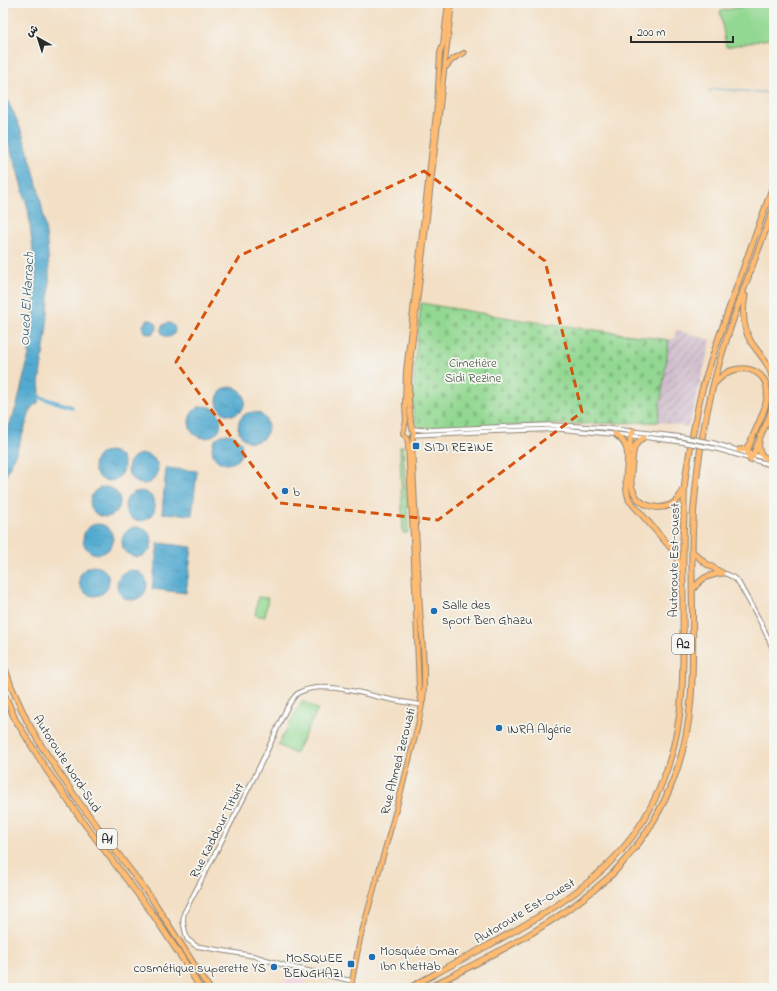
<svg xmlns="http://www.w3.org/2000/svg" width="777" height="991" font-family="'Indie Flower','Playpen Sans Arabic',sans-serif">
<defs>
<pattern id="industrial-furrows" width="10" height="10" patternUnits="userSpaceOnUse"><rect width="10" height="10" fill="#d0bdcc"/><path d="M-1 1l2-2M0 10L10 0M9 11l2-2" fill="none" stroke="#a99aa6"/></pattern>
<pattern id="grass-tufts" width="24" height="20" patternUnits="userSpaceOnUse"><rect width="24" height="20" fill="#93d892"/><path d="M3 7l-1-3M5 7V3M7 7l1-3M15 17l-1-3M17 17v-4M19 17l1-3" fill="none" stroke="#7fba7e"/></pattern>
<pattern id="cemetery-stones" width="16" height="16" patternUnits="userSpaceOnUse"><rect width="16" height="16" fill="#93d892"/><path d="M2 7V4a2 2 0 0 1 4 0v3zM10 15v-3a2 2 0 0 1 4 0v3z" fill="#7fba7e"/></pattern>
<pattern id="water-ripples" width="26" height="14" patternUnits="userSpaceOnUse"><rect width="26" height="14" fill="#53aad0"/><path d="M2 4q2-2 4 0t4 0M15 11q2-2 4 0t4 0" fill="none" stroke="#458ba9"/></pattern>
</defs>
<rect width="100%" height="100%" fill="#f6f6f2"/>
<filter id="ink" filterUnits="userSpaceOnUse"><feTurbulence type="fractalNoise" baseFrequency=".025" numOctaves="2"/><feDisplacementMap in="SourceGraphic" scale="8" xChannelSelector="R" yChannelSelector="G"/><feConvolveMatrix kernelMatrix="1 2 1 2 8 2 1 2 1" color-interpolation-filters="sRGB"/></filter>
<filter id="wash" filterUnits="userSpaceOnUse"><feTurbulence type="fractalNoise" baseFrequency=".012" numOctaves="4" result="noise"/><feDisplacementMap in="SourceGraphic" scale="16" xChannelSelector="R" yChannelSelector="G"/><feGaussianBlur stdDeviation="0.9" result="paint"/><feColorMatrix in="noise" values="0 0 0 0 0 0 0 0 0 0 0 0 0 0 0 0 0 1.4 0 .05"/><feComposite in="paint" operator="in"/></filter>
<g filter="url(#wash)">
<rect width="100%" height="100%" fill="#f3dfc4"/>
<!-- built -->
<path fill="#f4cfdc" d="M289 969 308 973 304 988H284Z"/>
<!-- industrial -->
<path fill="url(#industrial-furrows)" d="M676 330 711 340 690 422 687 427 658 422 669 340 675 338Z"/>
<!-- grass -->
<path fill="url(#grass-tufts)" stroke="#5f825e" d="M400 446H403L405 485H401Z
M401 487H406L408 533H403Z"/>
<!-- cemetery -->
<path fill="url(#cemetery-stones)" stroke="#5f825e" d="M421 303 522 320 669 340 658 422 420 428 415 423 413 411V396L415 359Z"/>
<!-- garden -->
<path fill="#93d892" stroke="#5f825e" d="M762 3H774V38L726 47 720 11Z
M258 597 268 598 265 617 255 615Z
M302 701 318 709 295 754 278 745Z"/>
<!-- water -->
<path fill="url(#water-ripples)" stroke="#3f6a7e" d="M3 93C9 104 16 116 20 128 40 182 51 241 49 298 48 326 43 354 39 383L40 391 38 403 34 405 31 409 18 448 3 481V442L17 405 28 359 34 318 36 276 28 209 16 166 3 128Z
M143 327a7 7 0 1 1 14 0a7 7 0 1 1-14 0Z
M161 330a7 7 0 1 1 14 0a7 7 0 1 1-14 0Z
M217 401a14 14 0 1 1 28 0a14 14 0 1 1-28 0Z
M189 422a16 16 0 1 1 32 0a16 16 0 1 1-32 0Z
M238 427a15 15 0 1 1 30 0a15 15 0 1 1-30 0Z
M212 449a15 15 0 1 1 30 0a15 15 0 1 1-30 0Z
M94 466a15 15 0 1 1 30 0a15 15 0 1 1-30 0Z
M128 469a15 15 0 1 1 30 0a15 15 0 1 1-30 0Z
M166 468 197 471 192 515 162 513Z
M90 502a15 15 0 1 1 30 0a15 15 0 1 1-30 0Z
M125 506a15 15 0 1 1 30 0a15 15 0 1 1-30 0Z
M83 539a15 15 0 1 1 30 0a15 15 0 1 1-30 0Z
M122 542a15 15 0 1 1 30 0a15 15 0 1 1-30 0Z
M158 543 192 547 186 593 152 589Z
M79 581a15 15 0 1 1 30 0a15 15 0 1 1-30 0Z
M117 585a15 15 0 1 1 30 0a15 15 0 1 1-30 0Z"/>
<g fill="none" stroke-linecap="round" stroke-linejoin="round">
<!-- stream -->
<path stroke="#53aad0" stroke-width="1" d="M708 92 711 90 715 89 774 93"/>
<!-- canal -->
<path stroke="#53aad0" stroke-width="3.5" d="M39 397 72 407"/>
</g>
</g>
<g filter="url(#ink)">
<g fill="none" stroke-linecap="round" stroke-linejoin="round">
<!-- minor casing -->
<g stroke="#8f8578" stroke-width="5.5">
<path id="minor" d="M413 429 424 430 549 425 576 426 604 428 682 437
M414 435 475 432 559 429 644 437 682 442
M713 443 774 461
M713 448C733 453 753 460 774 466
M722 573C729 574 734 577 739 583 751 606 766 628 774 653
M352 981 287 966 254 956 196 946 187 939 183 922 184 913C214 855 246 797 273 738 278 727 290 696 300 692 323 681 360 693 383 698 396 701 409 703 422 705"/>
</g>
<!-- major casing -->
<g stroke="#8f8578" stroke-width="6">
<path id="major" d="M446 67 453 59 464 53
M423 701C426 671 422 640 420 609 417 555 415 500 412 445L413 436 414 432 412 428 411 422 409 402V381L411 355 452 3
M352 988V981L360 939 402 788 418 725 422 705 419 689 413 537 408 445 407 438 405 436 403 433 406 421 405 403 406 371 437 105 440 53 443 44 448 3"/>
</g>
<!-- highway casing -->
<g stroke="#8f8578" stroke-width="7">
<path id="highway" d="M745 296C742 312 743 328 751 342 757 351 766 360 770 370 772 375 773 381 774 386
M714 384C723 375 727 370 740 369 748 368 754 370 760 375 777 390 760 420 753 436 751 441 747 448 748 454 748 456 749 458 750 460
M615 434C634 447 626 462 626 481 626 487 627 494 629 500L671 548 676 555 680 568
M644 437C633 445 633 450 632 463 631 473 629 484 634 493 643 512 676 513 682 491
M739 450 746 449 749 444
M629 451 631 435 633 431
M750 460 753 455 758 443
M770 460C766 458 761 456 760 452 755 440 765 428 769 418 771 411 773 405 774 399
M692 551 705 563 722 573
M693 589C703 577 706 576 722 573
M3 663 11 686 27 721 42 747 78 801 152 899 209 988
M3 691 15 719 46 769 81 819 152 913 186 964 200 988
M409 988C435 974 462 959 489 945 534 920 582 894 617 855 658 811 679 749 682 689 685 631 681 572 684 513 684 502 684 491 685 480 688 461 691 442 695 423 697 412 699 401 702 390 712 355 725 321 737 286 749 252 762 218 774 183
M428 988C490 956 556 925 608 878 616 871 623 862 630 854 667 810 687 755 691 698 696 630 688 562 695 495 698 458 704 422 713 386 728 326 753 266 774 207"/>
</g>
<!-- minor -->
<use href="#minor" stroke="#fff" stroke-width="3.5"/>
<!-- major -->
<use href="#major" stroke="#febb71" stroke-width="4"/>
<!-- highway -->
<use href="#highway" stroke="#febb71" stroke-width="5"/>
<!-- minor-bridge casing -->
<g stroke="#8f8578" stroke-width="5.5" stroke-linecap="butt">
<path id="minor-bridge" d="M682 437 713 443
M682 442 713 448"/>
</g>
<!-- minor-bridge -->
<use href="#minor-bridge" stroke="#fff" stroke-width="3.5"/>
</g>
</g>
<!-- marked area -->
<path fill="none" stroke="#d5540f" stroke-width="3" stroke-dasharray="8 5" stroke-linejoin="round" d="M424 171 545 261 582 412 438 520 280 503 176 362 239 256Z"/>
<!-- markers -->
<g fill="#1f6fb2" stroke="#f6f6f2" stroke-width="1.5">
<rect x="412" y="442" width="8" height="8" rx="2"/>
<circle cx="285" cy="491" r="4"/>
<circle cx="434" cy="611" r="4"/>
<circle cx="499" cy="728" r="4"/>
<circle cx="372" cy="957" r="4"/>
<rect x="347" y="960" width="8" height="8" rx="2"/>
<circle cx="274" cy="967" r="4"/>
</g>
<g text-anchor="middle" stroke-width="3.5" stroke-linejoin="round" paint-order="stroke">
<!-- shield labels -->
<g fill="#f6f6f2" stroke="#686867" stroke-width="1">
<rect x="672" y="634" width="22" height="20" rx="3"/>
<rect x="97" y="829" width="20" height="20" rx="3"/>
</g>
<g font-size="12" font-weight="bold" fill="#2b2b2b">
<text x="683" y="648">A2</text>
<text x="107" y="843">A1</text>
</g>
<!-- park labels -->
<g font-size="13" fill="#455645" stroke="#f6f6f2">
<text x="473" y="367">Cimetière<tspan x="473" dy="15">Sidi Rezine</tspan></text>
</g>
<!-- poi labels -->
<g font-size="13" fill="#2b2b2b" stroke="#f6f6f2" text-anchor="start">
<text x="424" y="451">SIDI REZINE</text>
<text x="293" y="496">b</text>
<text x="442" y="609">Salle des<tspan x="442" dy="15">sport Ben Ghazu</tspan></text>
<text x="507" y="733">INRA Algérie</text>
<text x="380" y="955">Mosquée Omar<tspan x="380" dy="15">Ibn Khettab</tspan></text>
<text x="343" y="962" text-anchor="end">MOSQUEE<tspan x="343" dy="15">BENGHAZI</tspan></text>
<text x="266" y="972" text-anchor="end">cosmétique superette YS</text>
</g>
<!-- street labels -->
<g font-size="13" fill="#2b2b2b" stroke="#f6f6f2">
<text transform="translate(673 560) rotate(-89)" y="5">Autoroute Est-Ouest</text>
<text transform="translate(397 761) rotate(-76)" y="5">Rue Ahmed Zerouati</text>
<text transform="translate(68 763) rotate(57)" y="5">Autoroute Nord-Sud</text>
<text transform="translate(216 830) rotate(-63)" y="5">Rue Kaddour Titbirt</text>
<text transform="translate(524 910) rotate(-31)" y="5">Autoroute Est-Ouest</text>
</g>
<!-- water labels -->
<g font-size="14" font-style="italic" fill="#395765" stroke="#f6f6f2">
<text transform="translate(26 299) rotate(-87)" y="5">Oued El Harrach</text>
</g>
</g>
<!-- margin -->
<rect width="777" height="991" fill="none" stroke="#f6f6f2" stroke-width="16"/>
<!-- north arrow -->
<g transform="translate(38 38) rotate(321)" stroke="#f6f6f2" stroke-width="3" paint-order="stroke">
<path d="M0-3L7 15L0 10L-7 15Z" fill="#2b2b2b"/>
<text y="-6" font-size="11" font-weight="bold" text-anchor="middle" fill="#2b2b2b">ش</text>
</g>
<!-- scale -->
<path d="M631 36v6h102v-6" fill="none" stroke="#2b2b2b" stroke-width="2"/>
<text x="637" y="36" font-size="12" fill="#2b2b2b" stroke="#f6f6f2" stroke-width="3" paint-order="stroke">200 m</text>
</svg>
